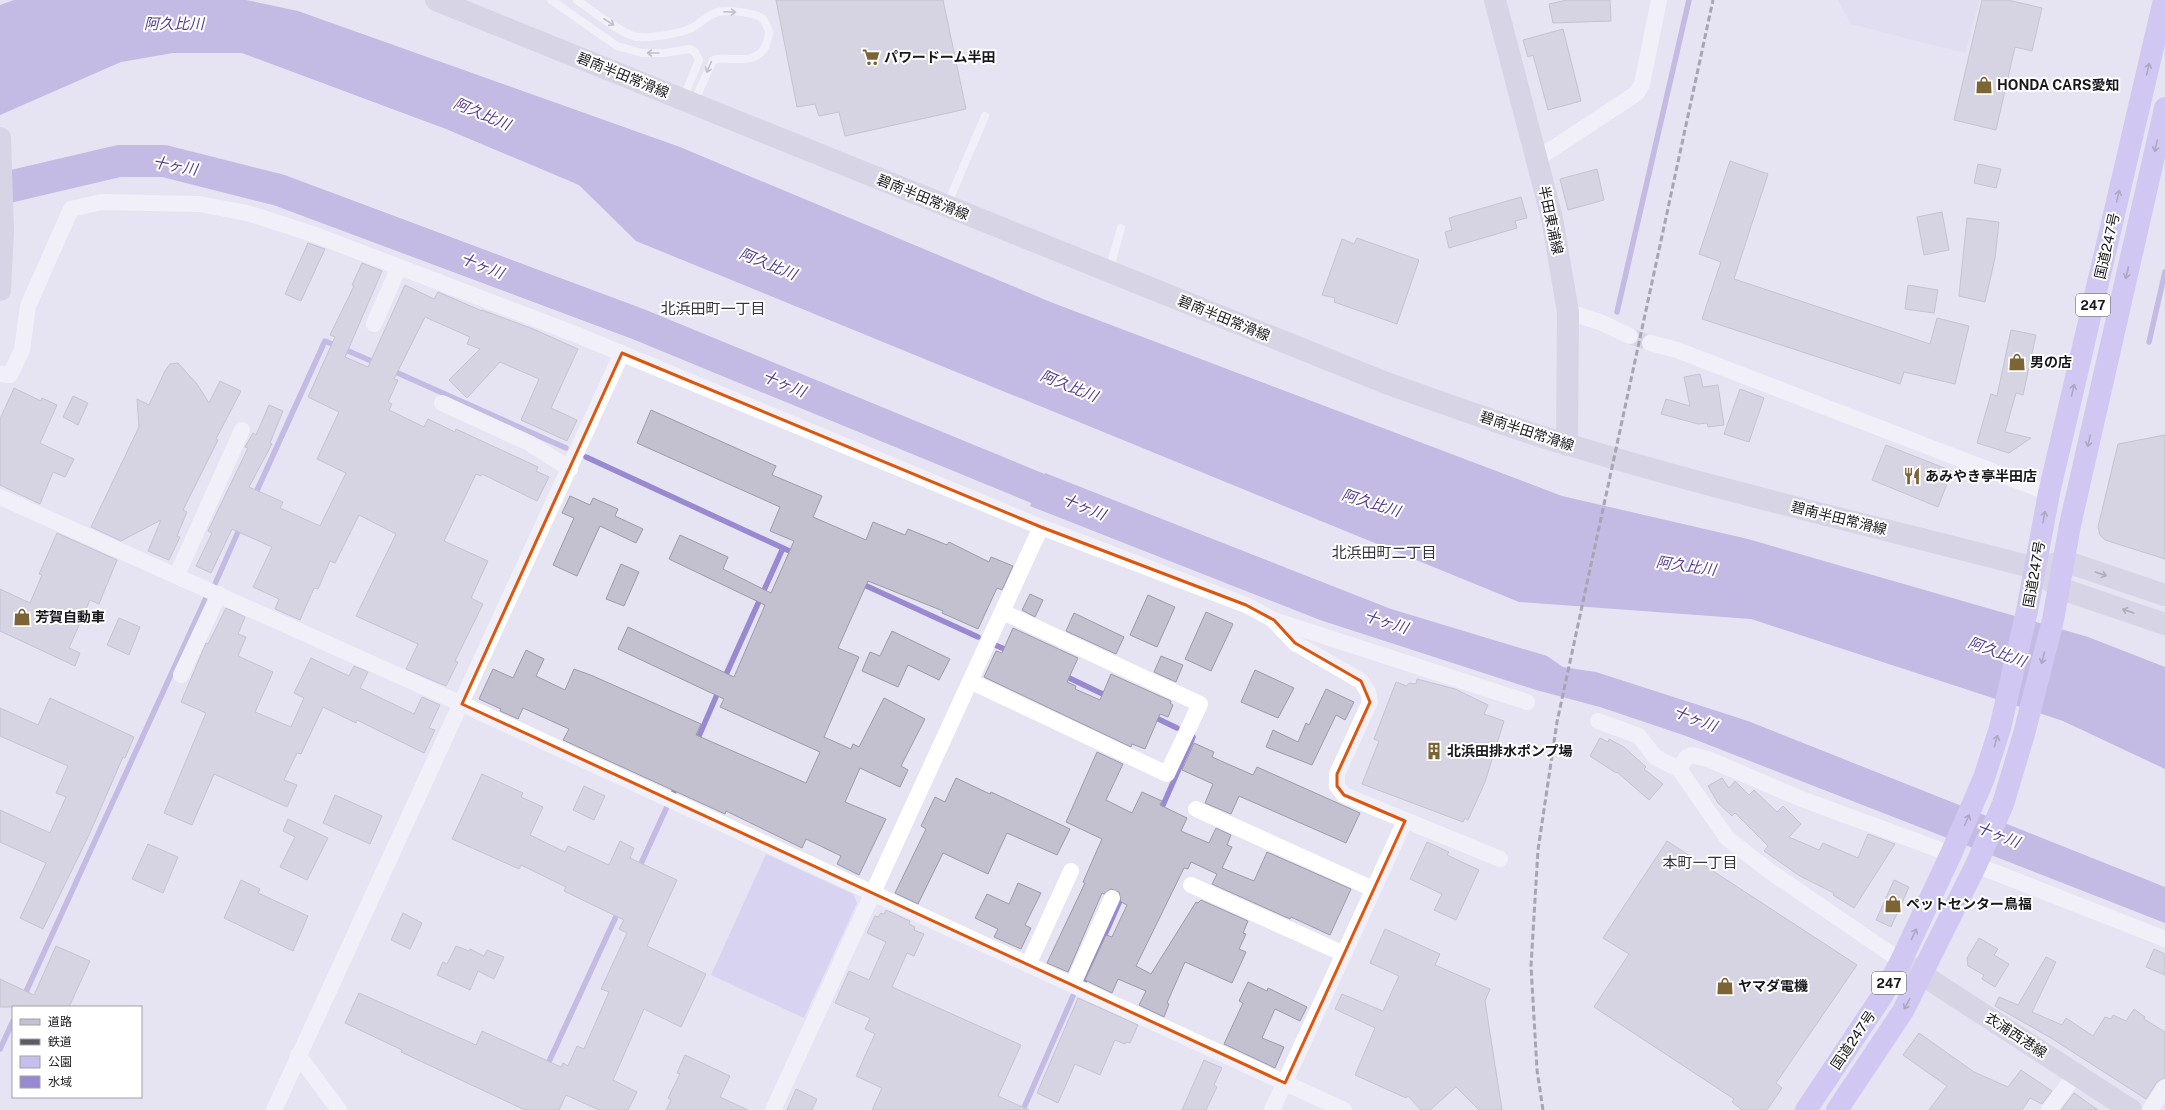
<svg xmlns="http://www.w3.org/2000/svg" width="2165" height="1110" font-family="'Public Sans','Noto Sans JP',sans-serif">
<rect width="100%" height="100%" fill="#e6e3f3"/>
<!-- built -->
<path fill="#dad7ed" d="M1838 0H1979L1965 53 1851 24Z"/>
<!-- green -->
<path fill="#c6beed" d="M766 854 853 894 857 903 804 1018 711 975Z"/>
<!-- water -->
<path fill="#9989d1" d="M14 0H246L298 11 680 147 1053 303 1562 496 1748 539 2088 637 2165 667V769L2063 721 1751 619 1519 602 636 241 579 185 446 129 242 53H173L121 62 0 115V5Z
M1045 473 1391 609 1547 656 1563 667 1596 672 1748 721 2165 887V923L1686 736 1600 707 1536 690 1320 620 1030 506Z"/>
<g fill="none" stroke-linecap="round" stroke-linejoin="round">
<!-- stream -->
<path stroke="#9989d1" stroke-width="5.5" d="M1617 312 1689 0
M2149 342 2165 272
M391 370 566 448
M586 457 796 554
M254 497 325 341 376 363
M860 583 978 637
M215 584 241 525
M995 645 1009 651
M1063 675 1109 697
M724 679 783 548
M1152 716 1177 728
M696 743 719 690
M1160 812 1193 737
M638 870 677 785
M1080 981 1084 982 1123 894
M19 1007 206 598
M0 1049 13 1021
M546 1068 619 910
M1023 1110 1073 996"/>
<!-- river -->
<path stroke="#9989d1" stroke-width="32" d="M0 189 119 161H164L279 190 638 324 1078 505"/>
</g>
<!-- building -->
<path fill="#c3c1d0" stroke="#9d9ba9" d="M776 0H943L966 109 845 136 839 112 819 116 815 104 797 107Z
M1567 0H1610L1611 21 1553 23 1549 4Z
M1982 0H2008L2042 8 2032 51 2015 47 1996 130 1954 120Z
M1563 29 1581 101 1548 110 1533 55 1528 57 1523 40Z
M1730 161 1768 174 1734 279 1930 344 1937 318 1969 326 1955 384 1904 372 1900 384 1702 319 1721 262 1699 254Z
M1978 164 2001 169 1996 188 1974 183Z
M1597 169 1604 200 1568 210 1560 179Z
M1521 197 1527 218 1515 221 1517 228 1449 248 1445 232 1452 230 1449 218Z
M1942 212 1949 250 1924 255 1917 217Z
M1967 218 1999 222 1995 258 1985 302 1959 296Z
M1357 238 1419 260 1397 324 1334 302 1335 298 1322 295 1342 239 1354 244Z
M308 243 325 249 301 301 285 294Z
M362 263 382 271 345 357 368 367 405 285 434 299 438 292 482 311V310L533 329 578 349 551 408 577 420 567 441 521 420 539 379 500 362 467 398 449 380 480 349 467 344 470 337 425 317 394 379 398 380 388 402 392 404 389 410 424 427 428 419 455 432 456 429 538 467 536 471 549 477 537 501 482 474 481 476 476 474 444 541 488 561 471 598 483 604 455 661 458 662 446 686 406 669 418 644 356 616 396 534 359 515 335 563 330 561 318 589 314 588 300 620 275 609 279 599 253 587 272 547 232 529 211 573 196 566 212 533 208 531 248 448 245 447 253 433 256 435 269 405 283 411 270 443 272 444 249 487 283 502 280 508 320 526 346 473 317 459 339 412 308 397 335 337 330 335 354 286 352 285Z
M1908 285 1938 290 1934 313 1905 309Z
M2011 330 2036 335 2023 395 2016 393 2005 432 2031 438 2009 453 1977 443 1991 394 1997 396Z
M178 363 197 384 209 403 220 381 241 391 216 439 218 440 183 510 187 512 177 536 180 537 169 560 148 551 161 520 121 541 91 527 139 427 137 399 149 405 165 371 170 364Z
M1700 374 1703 387 1718 385 1724 425 1708 427 1707 423 1698 424 1661 414 1666 399 1690 406 1684 377Z
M14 388 41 401 42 398 57 405 40 443 74 459 65 477 53 472 40 504 0 485V419Z
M1740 389 1764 398 1749 442 1724 434Z
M73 396 88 403 78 425 63 417Z
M651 410 776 466 772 475 822 496 813 517 866 540 873 522 905 535 908 529 947 545 949 542 989 562 991 557 1013 566 1002 590 997 588 978 629 942 613 943 611 868 581 838 648 859 657 824 737 851 749 853 744 859 747 884 698 925 719 901 766 908 770 900 787 860 768 845 802 886 819 859 875 837 864 841 856 806 839 802 848 726 811 725 814 563 740 569 729 523 708 518 719 500 711 501 709 479 699 493 669 513 678 526 650 544 659 536 676 565 690 574 669 593 676 701 724 696 735 806 783 820 752 720 707 724 699 618 649 628 627 734 677 765 605 669 559 680 535 728 557 723 569 771 593 794 541 770 531 780 507 637 443Z
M2165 435V559L2105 540 2100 535 2098 527 2118 444Z
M1886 445 1952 471 1938 507 1872 480Z
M570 496 590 505 593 498 618 509 615 516 643 529 636 543 600 526 577 576 553 565 574 518 562 513Z
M57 533 117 560 99 604 90 600 69 648 80 653 75 666 0 631V589L30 603 42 575 39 574Z
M621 564 639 572 624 606 606 599Z
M1030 594 1043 600 1035 617 1022 610Z
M1148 595 1175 607 1157 647 1130 635Z
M226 608 245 617 238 634 246 637 238 656 273 672 255 712 291 727 304 698 294 693 311 658 349 676 354 666 368 672 360 688 414 714 422 697 440 705 429 728 435 730 424 753 357 720 356 723 323 707 301 754 297 753 284 780 297 785 287 807 214 774 192 825 164 813 206 713 181 702 206 643 208 644Z
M1206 612 1233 624 1211 671 1185 659Z
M1074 613 1124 637 1116 654 1066 631Z
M119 618 140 627 129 655 107 645Z
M1013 628 1078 658 1067 682 1076 686 1075 689 1100 700 1111 674 1171 701 1170 703 1173 705 1168 717 1160 714 1145 749 1132 744 1131 747 984 677 996 651 1002 653Z
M892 631 950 659 939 680 908 665 898 687 862 671 870 652 880 656Z
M1161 656 1183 665 1176 682 1154 672Z
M1255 670 1294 688 1278 718 1241 702Z
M1417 679 1455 689 1488 705 1484 714 1504 721 1485 782 1468 820 1465 818 1463 822 1362 784 1379 741 1374 739 1396 682 1407 686 1409 683 1416 684Z
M1326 689 1354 702 1345 720 1336 715 1312 765 1266 747 1273 730 1298 742 1306 723 1309 725Z
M50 698 134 737 125 758 123 757 89 835 43 929 20 918 46 863 0 842V810L50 833 66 797 56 793 68 766 0 736V708L38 725Z
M1600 738 1608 742 1609 739 1624 747 1646 767 1644 769 1663 784 1649 800 1617 772 1616 773 1590 756Z
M1194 743 1214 752 1212 757 1253 775 1257 767 1360 813 1346 843 1239 796 1231 814 1205 803 1213 784 1182 770Z
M1097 752 1123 764 1106 800 1132 813 1142 792 1162 801 1160 805 1187 818 1181 831 1209 843 1216 828 1231 835 1227 845 1232 847 1222 868 1254 881 1267 852 1351 889 1330 935 1291 917 1290 919 1212 884 1217 874 1191 862 1188 869 1184 868 1136 966 1151 974 1196 902 1198 903 1201 900 1248 921 1243 933 1246 934 1239 949 1246 952 1232 983 1185 962 1167 1003 1169 1004 1164 1017 1139 1005 1146 991 1118 979 1112 993 1085 980 1106 935 1112 937 1127 905 1121 902 1119 892 1111 889 1104 894 1102 893 1068 972 1047 963 1085 883 1083 882 1102 839 1066 822Z
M482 774 523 793 521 797 543 807 530 835 565 852 568 846 609 865 620 841 634 848 630 858 677 880 647 946 706 974 681 1027 644 1009 613 1080 637 1092 628 1110H599L566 1095 559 1110H525L401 1052 402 1050 345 1023 359 993 476 1045 482 1031 561 1067 563 1063 568 1066 577 1046 584 1049 609 992 601 989 627 933 619 929 624 920 564 891 566 887 521 865 519 869 452 839Z
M956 778 990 794 991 792 1070 829 1057 855 1007 833 988 874 943 853 918 904 895 893 926 829 921 826 935 797 945 802Z
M1722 778 1729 788 1735 781 1749 795 1754 790 1777 812 1783 806 1801 824 1789 837 1819 850 1823 843 1858 858 1868 834 1895 844 1854 908 1833 895 1834 893 1800 876 1764 851 1768 846 1735 813 1732 816 1718 803 1708 786Z
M584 786 605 796 594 820 573 810Z
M335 795 382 816 370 844 323 823Z
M288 819 328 838 307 880 280 867 295 837 283 831Z
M1667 841 1857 965 1776 1083 1782 1088 1767 1110H1742L1732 1102 1734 1099 1594 1007 1629 954 1603 938Z
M1427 842 1449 852 1447 855 1479 870 1456 920 1434 910 1442 894 1410 879Z
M148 844 178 857 163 893 132 879Z
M241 880 260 889 258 893 308 916 293 951 224 918Z
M1894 880 1909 887 1891 927 1876 920Z
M1018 883 1041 893 1025 925 1031 928 1021 949 994 937 998 929 975 918 987 894 1009 904Z
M886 910 910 921 909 924 915 927 914 930 924 934 914 956 907 953 892 987 1021 1045 998 1096 1029 1110H872L882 1088 856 1076 875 1034 865 1029 870 1018 835 1003 849 971 869 980 886 942 867 933 875 916 878 917 881 913 884 914Z
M403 913 422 923 410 949 391 940Z
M1385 929 1440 954 1435 965 1490 989 1485 1001 1502 1110H1479L1456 1087 1430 1110H1421L1408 1096 1406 1098 1355 1075 1375 1028 1335 1009 1342 994 1383 1011 1399 976 1370 963Z
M1979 938 1998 949 1994 955 2009 964 1995 987 1982 979 1984 975 1968 966 1967 958Z
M56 946 90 961 69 1007H0V979L34 995Z
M456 946 469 951 470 949 484 956 487 950 504 957 494 979 478 971 470 990 437 975 443 962 447 964Z
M2154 949 2165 954V975L2146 967Z
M2046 957 2056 962 2032 1012 2062 1025 2066 1018 2093 1036 2105 1017 2111 1019 2113 1015 2126 1021 2134 1009 2145 1017 2144 1019 2165 1032V1078L2157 1082 2146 1099 2051 1038 1995 1006 1999 997 2018 1005Z
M1248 982 1267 991 1268 988 1307 1007 1300 1021 1275 1009 1262 1038 1284 1047 1275 1068 1224 1044 1243 1003 1239 1001Z
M1078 998 1138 1025 1130 1043 1126 1042 1125 1044 1115 1040 1100 1075 1075 1064 1058 1103 1037 1093Z
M1919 1033 1974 1072 2008 1087 2021 1070 2052 1091 2042 1104 2030 1098 2022 1110H1929L1947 1086 1903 1055Z
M685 1055 730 1076 720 1097 748 1110H666L671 1100 668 1098 680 1074 677 1073Z
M1204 1060 1222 1068 1214 1085 1217 1087 1206 1110H1182Z
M796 1089 817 1099 812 1110H787Z
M2074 1093 2098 1110H2061Z"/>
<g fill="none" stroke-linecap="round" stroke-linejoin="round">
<!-- street-tunnel -->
<path stroke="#c7c4d3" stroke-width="16" stroke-dasharray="16 8" stroke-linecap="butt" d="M1630 336 1650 343"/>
<!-- lane -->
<path stroke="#fff" stroke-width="8" d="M551 0 617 46 642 53H664L690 49 695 52 699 60 683 99
M577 0C590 9 625 37 639 37 652 38 675 34 687 30 697 27 705 17 715 13 724 9 755 12 763 19 765 21 768 28 769 32 769 37 767 42 765 47 754 67 730 55 713 60L693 104
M947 205 985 116
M1109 271 1121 228"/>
<!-- street -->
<path stroke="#fff" stroke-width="16" d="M1537 159 1637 93 1642 84 1659 0
M1568 312 1600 322 1630 336
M374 324 399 267
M1650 343 1677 350 2049 493
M0 374 10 375 22 350 28 306 71 209 101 202 199 204 247 213 310 233 575 334 1041 527 1246 605 1274 620 1527 702
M442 403 529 443 570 469
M0 497 462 704 1344 1110
M177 575 242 430
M1275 622 1295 643 1361 681 1368 692 1370 702 1337 774V786L1344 795 1500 859
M181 675 219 594
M972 682 1167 774 1200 704 1003 612
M1598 721 1639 736 1655 757 1679 769 1727 838 1768 870 1901 961
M1679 769 1687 757 1692 755 1708 759 1799 798 1951 854
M1196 809 1373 889
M1976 865 2165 939
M1191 885 1344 954
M1028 965 1071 871
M1073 984 1112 898
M298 1055 339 1110
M274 1110 622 353
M773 1110 1041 527
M1272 1110 1405 821
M2049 1110 2076 1074
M2150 1110 2165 1087"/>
<!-- secondary -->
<path stroke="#c5c1d5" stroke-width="22" d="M436 0 1386 383C1446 404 1505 426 1566 444 1720 491 1878 527 2035 568L2059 588 2165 624
M1495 0 1552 218 1568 312 1567 445
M0 138 3 231 0 290
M2046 566 2064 561 2165 595
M1901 961 2131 1110"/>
<!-- highway -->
<path stroke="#b6a7f1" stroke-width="22" d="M1806 1110 1882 996 1901 961 1951 854 1984 778 2000 728 2027 611 2049 493 2164 0
M1837 1110 1903 1011 1976 865 2003 804 2024 734 2053 620 2070 525 2165 108"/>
<!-- rail -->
<path stroke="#5c5a63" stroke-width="3" stroke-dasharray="6 3" stroke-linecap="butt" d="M1543 1110 1537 1070 1531 966 1538 850 1557 722 1713 0"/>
</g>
<!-- one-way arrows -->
<defs><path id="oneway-shaft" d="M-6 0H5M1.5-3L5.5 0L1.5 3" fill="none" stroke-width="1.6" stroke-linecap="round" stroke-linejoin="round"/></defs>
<g stroke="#979799">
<use href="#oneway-shaft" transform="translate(730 12) rotate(2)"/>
<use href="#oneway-shaft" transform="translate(609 22) rotate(33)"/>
<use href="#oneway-shaft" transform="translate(653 53) rotate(180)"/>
<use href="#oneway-shaft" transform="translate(709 67) rotate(114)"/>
</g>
<g stroke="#675f86">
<use href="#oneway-shaft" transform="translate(2148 69) rotate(-77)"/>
<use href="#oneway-shaft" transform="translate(2156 146) rotate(103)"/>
<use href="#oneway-shaft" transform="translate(2118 196) rotate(-77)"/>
<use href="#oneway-shaft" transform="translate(2127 273) rotate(103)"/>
<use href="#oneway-shaft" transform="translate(2073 390) rotate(-77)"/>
<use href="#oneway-shaft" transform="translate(2089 441) rotate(103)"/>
<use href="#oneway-shaft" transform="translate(2044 517) rotate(-79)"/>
<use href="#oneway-shaft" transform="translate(2043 658) rotate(104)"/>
<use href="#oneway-shaft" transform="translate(1996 741) rotate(-73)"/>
<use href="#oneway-shaft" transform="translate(1967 820) rotate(-66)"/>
<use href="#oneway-shaft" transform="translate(1914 934) rotate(-65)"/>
<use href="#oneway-shaft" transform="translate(1907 1004) rotate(118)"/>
</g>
<g stroke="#6e6c78">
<use href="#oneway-shaft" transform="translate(2101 574) rotate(19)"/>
<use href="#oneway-shaft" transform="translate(2128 611) rotate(-161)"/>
</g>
<!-- marked area -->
<path d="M0 0H2165V1110H0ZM622 353 1041 527 1246 605 1274 620 1295 643 1361 681 1370 702 1337 774V786L1344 795 1405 821 1285 1083 462 704Z" fill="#e6e3f3" fill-opacity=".55" fill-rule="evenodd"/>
<path fill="none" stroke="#de560d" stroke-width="3" stroke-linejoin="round" d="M622 353 1041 527 1246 605 1274 620 1295 643 1361 681 1370 702 1337 774V786L1344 795 1405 821 1285 1083 462 704Z"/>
<!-- icons -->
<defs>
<g id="supermarket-bare" transform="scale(1.38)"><path d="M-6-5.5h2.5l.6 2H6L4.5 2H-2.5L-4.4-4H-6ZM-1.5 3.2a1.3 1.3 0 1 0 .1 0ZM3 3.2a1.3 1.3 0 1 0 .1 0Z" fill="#7c6435" stroke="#fff" stroke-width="2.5" paint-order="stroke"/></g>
<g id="shop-bare" transform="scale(1.38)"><path d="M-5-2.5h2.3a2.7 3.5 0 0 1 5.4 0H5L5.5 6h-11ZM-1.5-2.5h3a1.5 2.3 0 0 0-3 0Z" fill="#7c6435" stroke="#fff" stroke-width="2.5" paint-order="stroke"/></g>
<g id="restaurant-bare" transform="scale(1.38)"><path d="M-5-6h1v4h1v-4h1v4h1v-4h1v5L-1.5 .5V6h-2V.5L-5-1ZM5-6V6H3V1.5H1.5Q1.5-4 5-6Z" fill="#7c6435" stroke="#fff" stroke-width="2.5" paint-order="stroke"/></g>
<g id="building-bare" transform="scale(1.38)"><path d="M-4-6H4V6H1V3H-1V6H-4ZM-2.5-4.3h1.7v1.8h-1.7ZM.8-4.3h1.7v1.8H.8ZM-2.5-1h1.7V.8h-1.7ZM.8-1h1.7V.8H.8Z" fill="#7c6435" stroke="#fff" stroke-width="2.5" paint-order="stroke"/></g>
</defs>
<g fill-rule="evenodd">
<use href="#supermarket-bare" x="871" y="57"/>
<use href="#shop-bare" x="1984" y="85"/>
<use href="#shop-bare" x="2017" y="362"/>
<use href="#restaurant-bare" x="1912" y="476"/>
<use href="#shop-bare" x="22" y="617"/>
<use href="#building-bare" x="1434" y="751"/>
<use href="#shop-bare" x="1893" y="904"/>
<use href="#shop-bare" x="1725" y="986"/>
</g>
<g text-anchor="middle" stroke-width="4" stroke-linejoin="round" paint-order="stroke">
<!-- shield labels -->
<g fill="#fff" stroke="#5d5d60" stroke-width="1">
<rect x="2076" y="294" width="34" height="22" rx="3"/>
<rect x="1872" y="972" width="34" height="22" rx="3"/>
</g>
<g font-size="13" font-weight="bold" fill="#18171c">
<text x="2093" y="310">247</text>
<text x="1889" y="988">247</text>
</g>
<!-- poi labels -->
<g font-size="14" font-weight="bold" fill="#18171c" stroke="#fff" text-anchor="start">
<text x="884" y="62">パワードーム半田</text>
<text x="1997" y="90">HONDA CARS愛知</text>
<text x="2030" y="367">男の店</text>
<text x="1925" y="481">あみやき亭半田店</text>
<text x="35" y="622">芳賀自動車</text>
<text x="1447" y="756">北浜田排水ポンプ場</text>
<text x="1906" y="909">ペットセンター鳥福</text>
<text x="1738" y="991">ヤマダ電機</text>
</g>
<!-- street labels -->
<g font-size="14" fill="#18171c" stroke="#fff">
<text transform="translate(623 75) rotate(22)" y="5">碧南半田常滑線</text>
<text transform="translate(923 197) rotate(22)" y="5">碧南半田常滑線</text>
<text transform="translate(1551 220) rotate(78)" y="5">半田東浦線</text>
<text transform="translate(2107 246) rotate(-77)" y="5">国道247号</text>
<text transform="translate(1224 318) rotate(22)" y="5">碧南半田常滑線</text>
<text transform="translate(1527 431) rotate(18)" y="5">碧南半田常滑線</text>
<text transform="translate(1839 518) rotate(14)" y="5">碧南半田常滑線</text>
<text transform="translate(2034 574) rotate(-80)" y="5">国道247号</text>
<text transform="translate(2016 1035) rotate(33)" y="5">衣浦西港線</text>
<text transform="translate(1853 1040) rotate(-56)" y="5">国道247号</text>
</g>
<!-- water labels -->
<g font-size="15" font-style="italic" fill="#543b91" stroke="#fff">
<text x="174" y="29">阿久比川</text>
<text transform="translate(482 114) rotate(23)" y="5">阿久比川</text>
<text transform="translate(175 166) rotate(10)" y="5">十ヶ川</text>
<text transform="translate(768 264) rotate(22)" y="5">阿久比川</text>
<text transform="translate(482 266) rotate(21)" y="5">十ヶ川</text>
<text transform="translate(784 384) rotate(22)" y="5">十ヶ川</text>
<text transform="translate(1069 386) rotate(22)" y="5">阿久比川</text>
<text transform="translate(1371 503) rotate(17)" y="5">阿久比川</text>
<text transform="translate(1084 507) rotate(22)" y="5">十ヶ川</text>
<text transform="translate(1686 566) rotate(8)" y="5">阿久比川</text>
<text transform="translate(1386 622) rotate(17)" y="5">十ヶ川</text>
<text transform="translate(1997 652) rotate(20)" y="5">阿久比川</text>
<text transform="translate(1695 719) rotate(21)" y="5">十ヶ川</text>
<text transform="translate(1998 835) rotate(21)" y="5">十ヶ川</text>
</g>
<!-- neighbourhood labels -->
<g font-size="15" fill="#35333f" stroke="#fff">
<text x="713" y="314">北浜田町一丁目</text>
<text x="1384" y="558">北浜田町二丁目</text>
<text x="1700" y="868">本町一丁目</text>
</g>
</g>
<!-- legend -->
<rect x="12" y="1006" width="130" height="92" fill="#ffffff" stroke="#a3a2a4"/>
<rect x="20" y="1019" width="20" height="6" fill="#c5c1d5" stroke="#a3a2a4"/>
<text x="48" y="1026" font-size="12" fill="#18171c">道路</text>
<rect x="20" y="1039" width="20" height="6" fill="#5c5a63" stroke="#a3a2a4"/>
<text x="48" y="1046" font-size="12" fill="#18171c">鉄道</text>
<rect x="20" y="1056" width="20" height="12" fill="#c6beed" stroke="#a3a2a4"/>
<text x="48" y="1066" font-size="12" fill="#18171c">公園</text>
<rect x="20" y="1076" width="20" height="12" fill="#9989d1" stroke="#a3a2a4"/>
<text x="48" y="1086" font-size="12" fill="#18171c">水域</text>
</svg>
